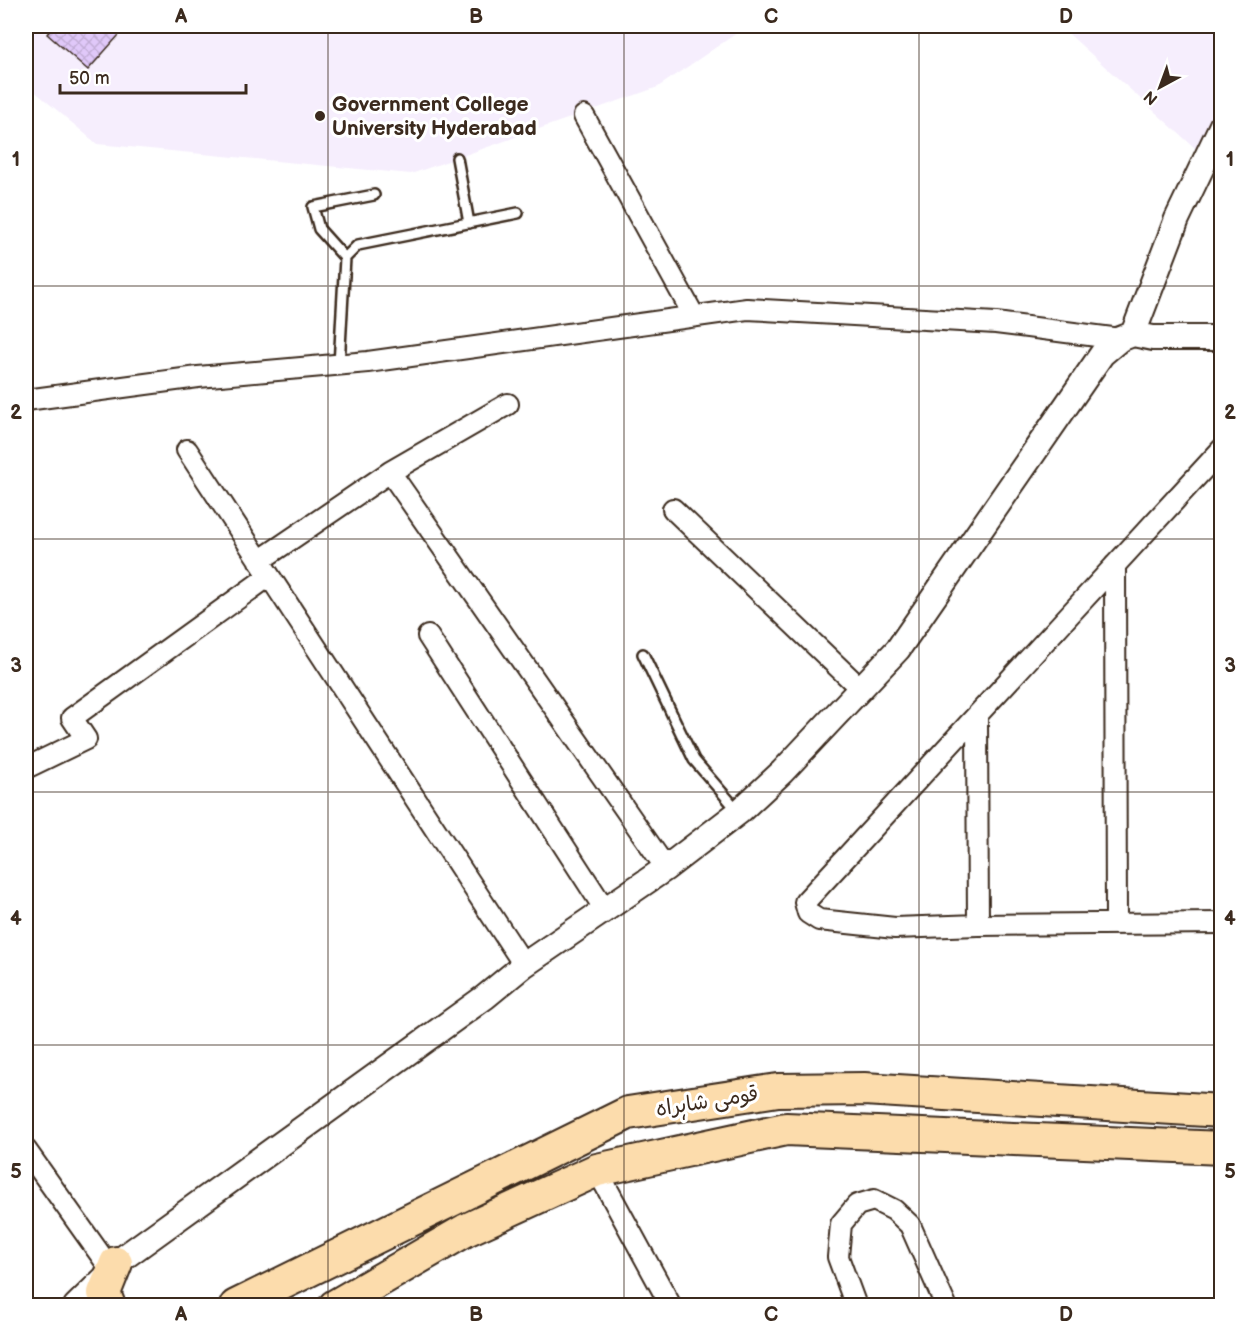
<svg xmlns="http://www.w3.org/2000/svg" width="1247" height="1331" font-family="'Balsamiq Sans','Playpen Sans Arabic',sans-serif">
<defs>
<pattern id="building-cross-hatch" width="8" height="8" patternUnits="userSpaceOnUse" patternTransform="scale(1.5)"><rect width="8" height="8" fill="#e0c8f9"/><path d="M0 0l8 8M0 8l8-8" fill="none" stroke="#c1acd5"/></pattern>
</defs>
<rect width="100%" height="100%" fill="#fff"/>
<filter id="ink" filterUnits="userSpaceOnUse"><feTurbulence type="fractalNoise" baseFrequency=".0167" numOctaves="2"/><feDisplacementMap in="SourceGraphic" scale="12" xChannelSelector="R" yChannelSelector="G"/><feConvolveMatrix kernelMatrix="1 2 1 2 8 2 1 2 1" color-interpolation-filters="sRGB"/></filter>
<g filter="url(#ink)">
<!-- built -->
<path fill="#f6eefd" d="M26 26H747L658 87 411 174 97 144 26 84Z
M1060 26H1221V120L1206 158Z"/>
<!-- building -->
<path fill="url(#building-cross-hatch)" stroke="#3b2a1e" stroke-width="1.5" d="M54 26H127L88 70 47 34Z"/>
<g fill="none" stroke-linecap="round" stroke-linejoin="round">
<!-- service casing -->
<g stroke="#3b2a1e" stroke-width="14">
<path id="service" d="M457 158 469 223
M345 258 319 229 313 207 374 195
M339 365 345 258 358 245 518 213
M643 654 694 760 739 812"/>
</g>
<!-- minor casing -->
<g stroke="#3b2a1e" stroke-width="24">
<path id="minor" d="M584 116 694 316
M26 400 198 377 368 362 747 309 996 323 1120 339
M1222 449 805 902 808 913 819 920 895 928 978 925 1222 923
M187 450 524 965
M390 472 666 868
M673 509 860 688
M259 561 390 472 508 404
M1115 565 1116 924
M428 636 604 908
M977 716 978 925
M26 768 86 739 72 718 269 576
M26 1150 112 1271
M597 1170 671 1306
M856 1306 838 1257 841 1224 857 1205 874 1200 894 1210 910 1225 946 1306"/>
</g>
<!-- tertiary casing -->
<g stroke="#3b2a1e" stroke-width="28">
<path id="tertiary" d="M1133 334 1177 219 1222 125
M76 1306 112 1271 116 1263 485 997 524 965 666 868 739 812 782 772 898 649 1102 354 1120 339 1133 334 1153 338H1222"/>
</g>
<!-- trunk casing -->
<g stroke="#3b2a1e" stroke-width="36">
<path id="trunk" d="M109 1306 104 1293 116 1263
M236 1306 628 1113 778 1090 864 1089 1222 1111
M335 1306 466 1230 597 1170 786 1129 1222 1148"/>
</g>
<!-- service -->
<use href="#service" stroke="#fff" stroke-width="9"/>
<!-- minor -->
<use href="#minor" stroke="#fff" stroke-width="20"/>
<!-- tertiary -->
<use href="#tertiary" stroke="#fff" stroke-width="24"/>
<!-- trunk -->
<use href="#trunk" stroke="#fcdcac" stroke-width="32"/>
</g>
</g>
<!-- grid -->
<path fill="none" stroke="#3b2a1e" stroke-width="1.5" stroke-opacity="0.55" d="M328 26V1306M624 26V1306M919 26V1306M26 286H1222M26 539H1222M26 792H1222M26 1045H1222"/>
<!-- markers -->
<circle fill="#3b2a1e" stroke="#fff" stroke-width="2" cx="320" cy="116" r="6"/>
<g text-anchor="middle" stroke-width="6" stroke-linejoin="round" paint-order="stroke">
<!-- poi labels -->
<g font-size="21" font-weight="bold" fill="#3b2a1e" stroke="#fff" text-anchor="start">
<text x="332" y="111">Government College<tspan x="332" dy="24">University Hyderabad</tspan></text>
</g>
<!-- street labels -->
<g font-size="21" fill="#3b2a1e" stroke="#fff">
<text transform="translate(707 1101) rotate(-9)" y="7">قومی شاہراہ</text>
</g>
</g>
<!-- margin -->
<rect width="1247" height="1331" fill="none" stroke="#fff" stroke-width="66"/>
<!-- north arrow -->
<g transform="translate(1160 87) rotate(221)" stroke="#ffffff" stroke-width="4.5" paint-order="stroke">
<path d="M0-4.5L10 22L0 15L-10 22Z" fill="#3b2a1e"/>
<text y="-9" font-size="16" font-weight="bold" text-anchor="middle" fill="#3b2a1e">N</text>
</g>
<!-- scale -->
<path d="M60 84v9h186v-9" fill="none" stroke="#3b2a1e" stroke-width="3"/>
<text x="69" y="84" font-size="18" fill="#3b2a1e" stroke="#ffffff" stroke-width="4.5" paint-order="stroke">50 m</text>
<rect x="33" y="33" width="1181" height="1265" fill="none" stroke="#3b2a1e" stroke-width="2"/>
<g font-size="20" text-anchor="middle" font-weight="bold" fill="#3b2a1e">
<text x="181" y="23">A</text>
<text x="476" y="23">B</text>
<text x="771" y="23">C</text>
<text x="1066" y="23">D</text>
<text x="16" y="166">1</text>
<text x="1230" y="166">1</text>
<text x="16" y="419">2</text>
<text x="1230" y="419">2</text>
<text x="16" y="672">3</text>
<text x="1230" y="672">3</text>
<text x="16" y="925">4</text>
<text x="1230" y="925">4</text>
<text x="16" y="1178">5</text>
<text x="1230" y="1178">5</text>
<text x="181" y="1321">A</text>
<text x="476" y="1321">B</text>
<text x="771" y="1321">C</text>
<text x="1066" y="1321">D</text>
</g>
</svg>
